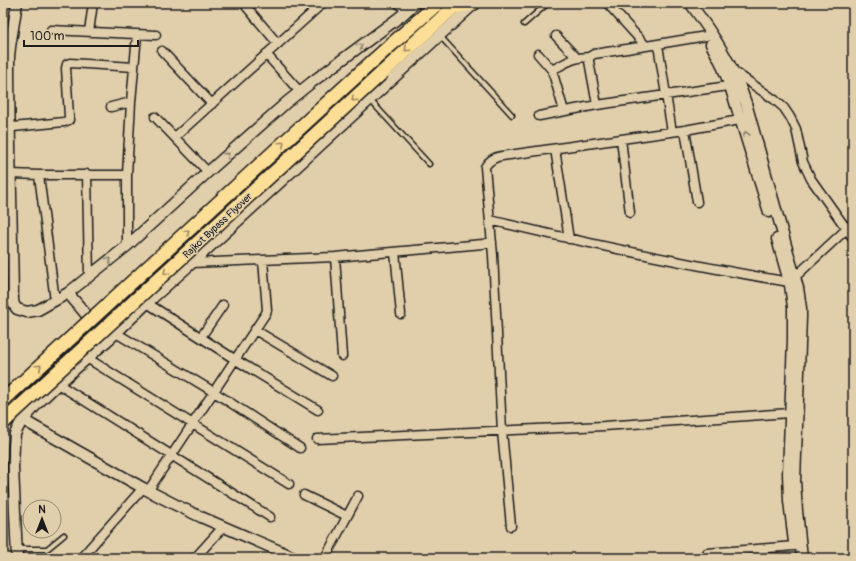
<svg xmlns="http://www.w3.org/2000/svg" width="856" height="561" viewBox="0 0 856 561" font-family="Pangolin,sans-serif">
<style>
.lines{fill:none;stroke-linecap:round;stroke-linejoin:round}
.service-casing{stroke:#1c1c1c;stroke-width:7}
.minor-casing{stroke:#1c1c1c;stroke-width:11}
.tertiary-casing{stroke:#1c1c1c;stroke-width:13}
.trunk-casing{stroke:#1c1c1c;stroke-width:16}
.service{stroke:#e1cfac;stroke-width:4}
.minor{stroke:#e1cfac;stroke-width:8}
.tertiary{stroke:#e1cfac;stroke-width:10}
.trunk{stroke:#fdde96;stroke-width:13}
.trunk-bridge-casing{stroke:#1c1c1c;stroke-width:16;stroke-linecap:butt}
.trunk-bridge{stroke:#fdde96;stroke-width:13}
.oneway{stroke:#887e6b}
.oneway2{stroke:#98875f}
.labels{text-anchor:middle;stroke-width:3;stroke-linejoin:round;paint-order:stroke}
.street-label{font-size:10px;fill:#1c1c1c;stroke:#e1cfac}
</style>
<rect width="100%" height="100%" fill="#e1cfac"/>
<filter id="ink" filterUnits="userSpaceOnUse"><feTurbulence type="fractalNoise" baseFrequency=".025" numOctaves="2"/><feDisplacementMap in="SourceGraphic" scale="8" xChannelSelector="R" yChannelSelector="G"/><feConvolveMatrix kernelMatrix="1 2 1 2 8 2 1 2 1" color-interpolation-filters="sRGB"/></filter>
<g filter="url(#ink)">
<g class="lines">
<defs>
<path id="service" d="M 524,24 L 548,3
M 440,36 L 512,115
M 370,100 L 429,164
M 17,549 L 47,549 L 64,535"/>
<path id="minor" d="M 307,3 L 314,11
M 398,3 L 406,11
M 607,3 L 646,46 L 706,36
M 245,5 L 278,44
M 51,30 L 156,35
M 89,32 L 93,3
M 556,36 L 577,58
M 658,45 L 672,132
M 162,51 L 212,104
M 266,54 L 300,92
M 538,54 L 552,70 L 564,111
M 552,70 C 566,63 573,57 589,57
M 732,70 L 775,100 L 784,108 L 790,117 L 796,129 L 803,162 L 811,179 L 853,238
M 597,105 L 589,61 L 589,57 L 594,54 L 646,46
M 111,107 L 131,102
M 539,116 L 597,105 L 735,85
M 155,117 L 208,172
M 3,128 L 64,122 L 69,120 L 69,117 L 66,68 L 67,64 L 70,63 L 134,67
M 685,130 L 697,202
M 175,137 L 323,3
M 621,139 L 630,213
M 555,149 L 569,239
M 11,174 L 39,175 L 127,175
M 87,174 L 89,277
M 39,175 L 55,301
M 490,220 C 589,244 689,265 789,282
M 127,246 L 127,175 L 131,102 L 137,35
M 395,252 L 401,314
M 335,257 L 342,356
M 192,263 L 335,257 L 483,244 L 492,242
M 795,277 L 853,223
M 147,303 L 236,360 L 318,410
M 255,330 L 332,376
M 116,333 L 214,392 L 300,448
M 201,337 L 223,305
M 87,358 L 289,484
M 58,384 L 270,517
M 317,439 L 604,426 L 790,413
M 148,491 L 266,313 L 267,310 L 263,260
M 304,495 L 347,516
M 511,526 L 502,431 L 493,255 L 485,167 C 489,160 495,157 502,156 L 685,130 L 745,119
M 81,558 L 143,488
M 195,558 L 223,527
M 325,558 L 358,496
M 705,558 L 707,553 L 794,546"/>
<path id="tertiary" d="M 17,3 L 10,47 L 9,57 C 9,138 12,219 13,300 L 14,305 L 17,309 L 27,312 L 38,310 L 68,293 L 127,246 L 208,172 L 287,102 L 312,82 L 401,16 L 415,3
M 690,3 C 713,34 734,66 746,103 L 798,288 L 801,308 L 801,317 L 795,481 L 797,511 L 802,558
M 711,44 L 721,63 L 730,86 L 769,212
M 777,239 L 790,285 L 793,307 L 793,339 L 788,473 L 789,501 L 794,542
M 68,293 L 95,325 L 107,336
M 23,420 L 143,488 L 178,506 L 201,517 L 296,558
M 17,558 L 13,467 L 14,445 L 15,434 L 20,424 L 37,404 L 58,384 L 116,333 L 147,303 L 192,263 L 475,3"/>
<path id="trunk" d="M 453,7 L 474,3
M 374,60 L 438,3
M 383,72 L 458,3
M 3,400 L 11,393
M 3,423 L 13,413"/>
</defs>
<use href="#service" class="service-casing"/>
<use href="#minor" class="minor-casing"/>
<use href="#tertiary" class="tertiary-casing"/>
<use href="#trunk" class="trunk-casing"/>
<use href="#service" class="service"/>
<use href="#minor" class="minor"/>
<use href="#tertiary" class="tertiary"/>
<use href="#trunk" class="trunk"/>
<defs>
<path id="trunk-bridge" d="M 11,393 L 374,60
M 13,413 L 383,72"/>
</defs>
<use href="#trunk-bridge" class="trunk-bridge-casing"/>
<use href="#trunk-bridge" class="trunk-bridge"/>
</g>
<defs><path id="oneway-chevron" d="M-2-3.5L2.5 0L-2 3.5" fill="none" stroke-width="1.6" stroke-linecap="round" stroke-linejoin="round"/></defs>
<g class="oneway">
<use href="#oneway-chevron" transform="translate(360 46) rotate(-37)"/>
<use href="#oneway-chevron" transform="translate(746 134) rotate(-107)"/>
<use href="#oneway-chevron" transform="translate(227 155) rotate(-41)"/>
<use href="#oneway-chevron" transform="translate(109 260) rotate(-39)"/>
</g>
<g class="oneway2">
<use href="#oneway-chevron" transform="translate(407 49) rotate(137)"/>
<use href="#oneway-chevron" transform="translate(354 99) rotate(137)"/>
<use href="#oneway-chevron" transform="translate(282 144) rotate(-43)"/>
<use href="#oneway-chevron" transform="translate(187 232) rotate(-43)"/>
<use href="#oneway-chevron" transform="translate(166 272) rotate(137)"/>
<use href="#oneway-chevron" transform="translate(39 367) rotate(-43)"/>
</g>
</g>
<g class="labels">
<g class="street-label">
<text transform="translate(217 225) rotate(-43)" y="4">Rajkot Bypass Flyover</text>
</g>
</g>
<rect width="856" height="561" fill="none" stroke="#e1cfac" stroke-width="16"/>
<rect x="8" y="8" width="840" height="545" fill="none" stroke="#1c1c1c" stroke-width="1.5" filter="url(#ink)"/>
<g transform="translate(42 519)"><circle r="19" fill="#e1cfac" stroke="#928772"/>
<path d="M0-3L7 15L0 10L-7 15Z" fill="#1c1c1c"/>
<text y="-6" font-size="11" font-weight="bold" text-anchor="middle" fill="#1c1c1c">N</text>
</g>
<path d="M24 40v6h114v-6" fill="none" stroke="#1c1c1c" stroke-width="2"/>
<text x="30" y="40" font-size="12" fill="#1c1c1c" stroke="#e1cfac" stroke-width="3" paint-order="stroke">100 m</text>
</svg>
